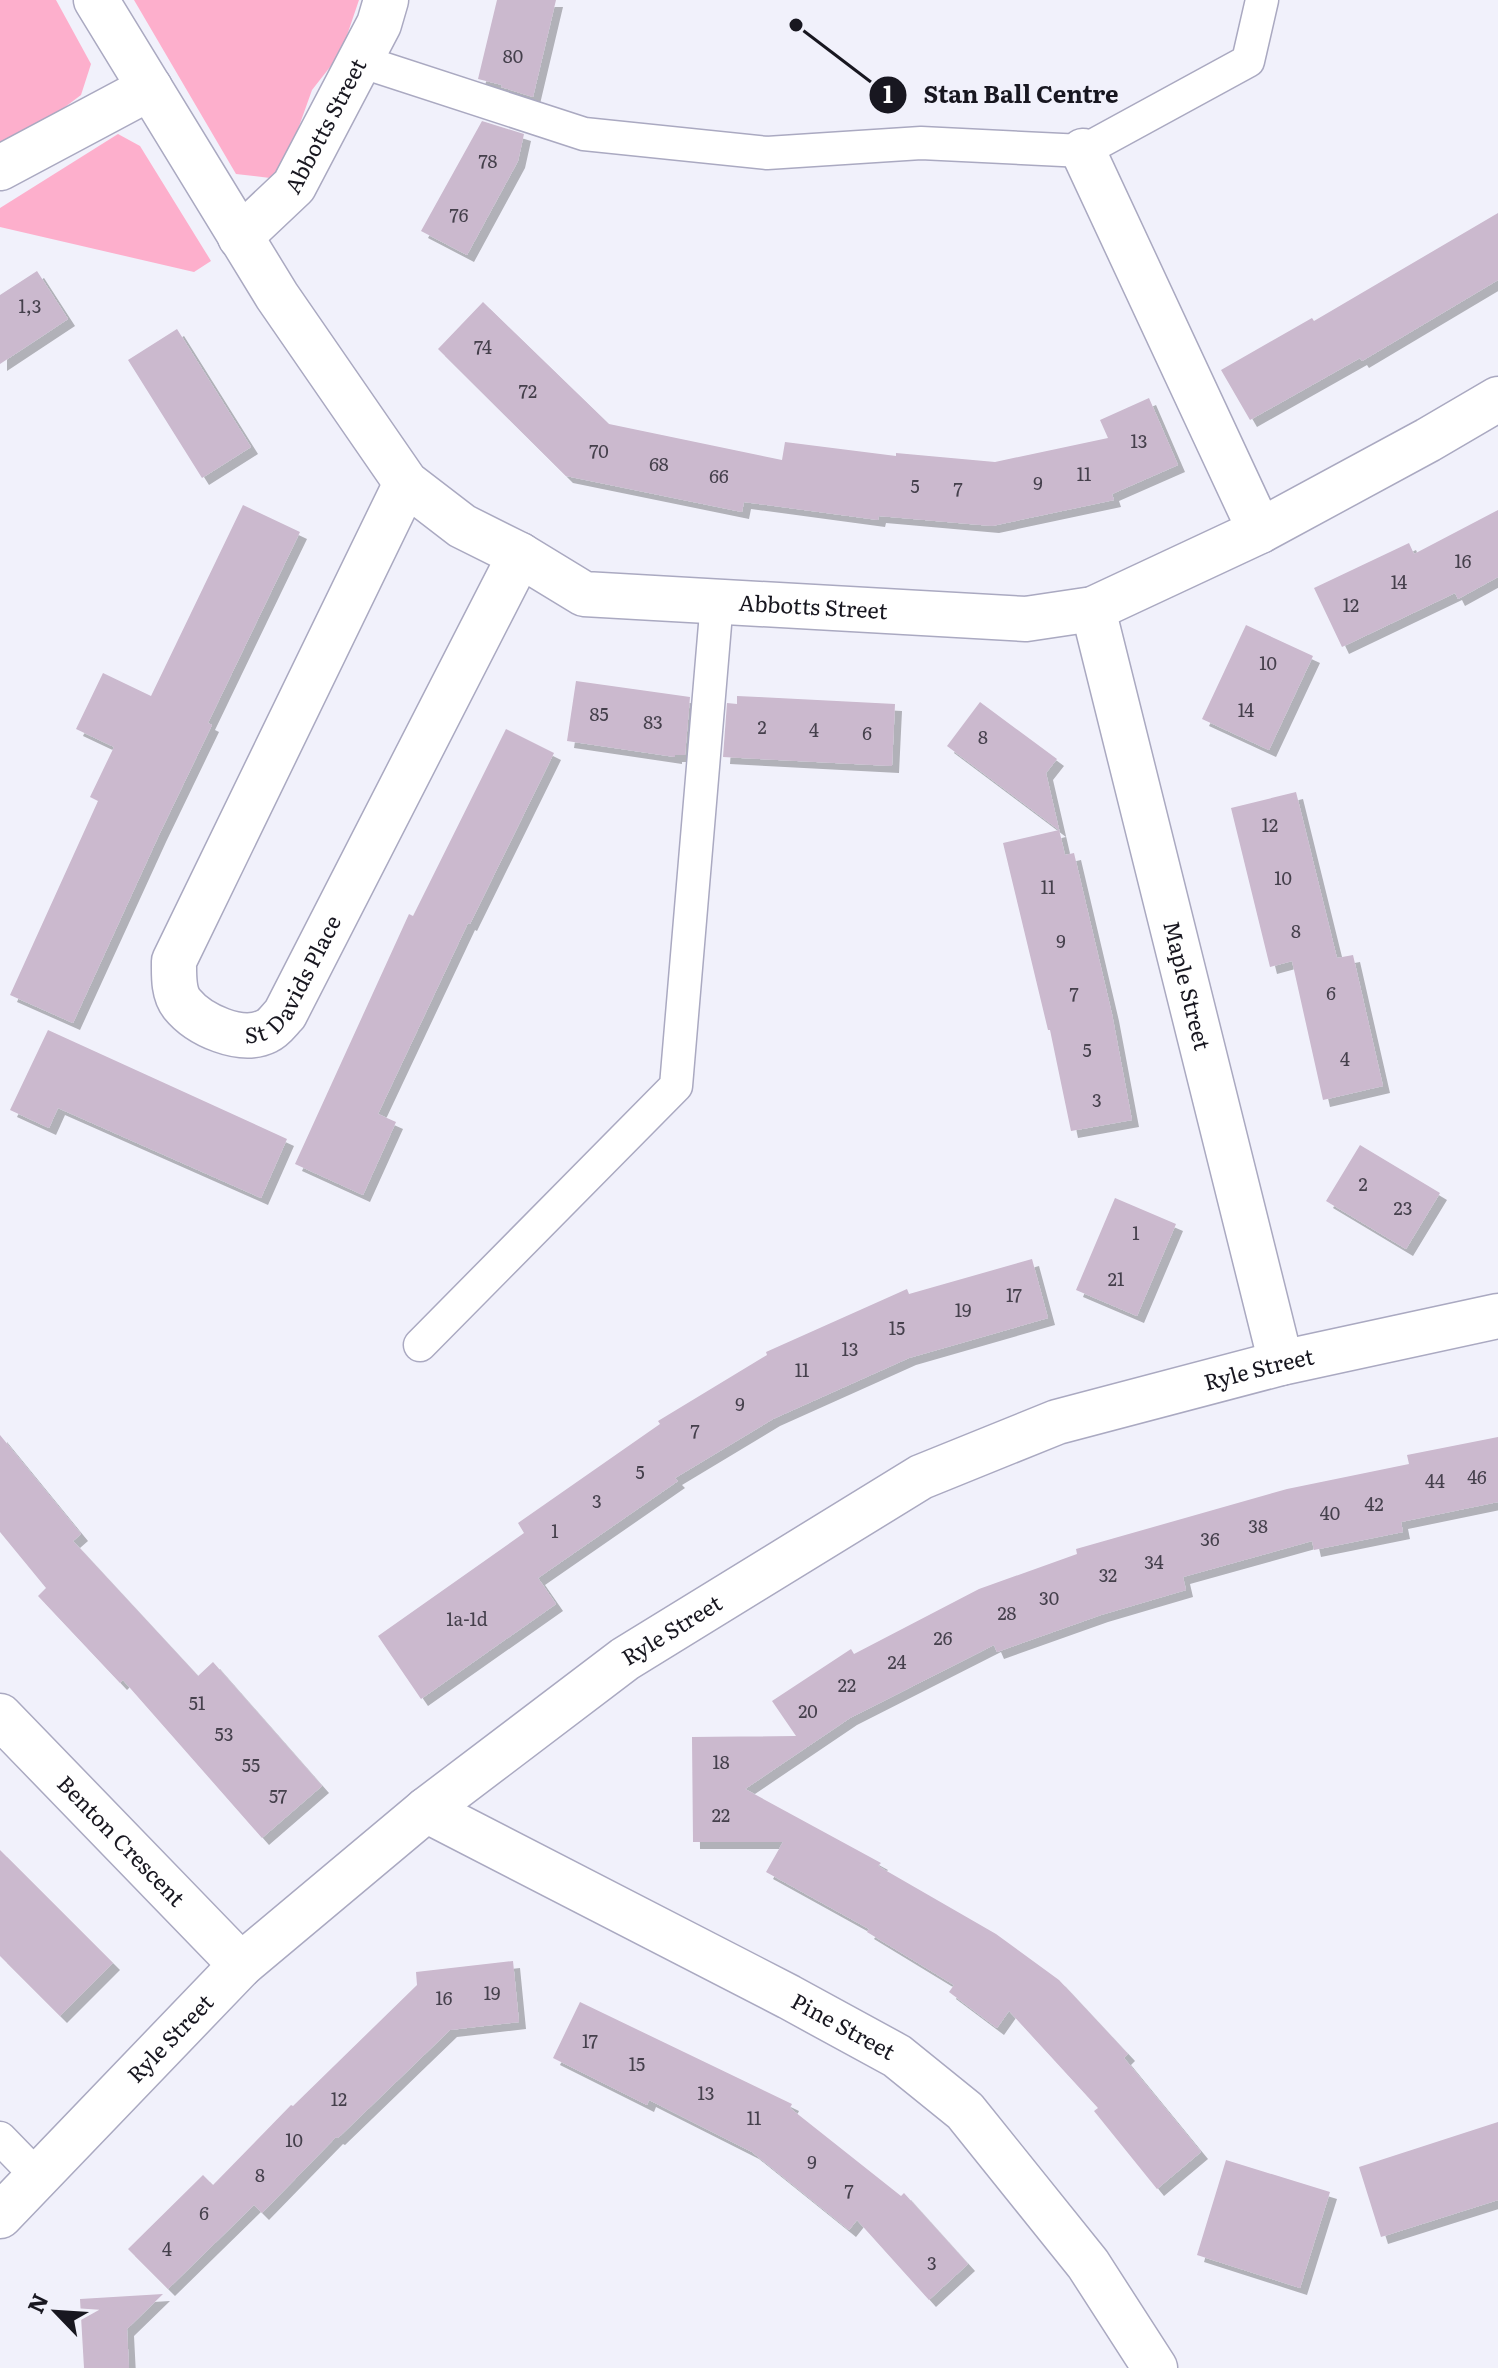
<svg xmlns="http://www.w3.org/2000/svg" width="1498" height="2368" viewBox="0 0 1498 2368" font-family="Literata,serif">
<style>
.green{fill:#fdafcc}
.building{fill:#cbb9ce;filter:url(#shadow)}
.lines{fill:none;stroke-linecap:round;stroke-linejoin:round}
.lane-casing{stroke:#aaa9c1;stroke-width:35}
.street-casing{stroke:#aaa9c1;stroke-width:47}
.lane{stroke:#fff;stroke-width:32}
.street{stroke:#fff;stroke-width:44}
.labels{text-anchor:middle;stroke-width:6;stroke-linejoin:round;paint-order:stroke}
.number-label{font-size:18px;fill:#45404c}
.street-label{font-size:22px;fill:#181720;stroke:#f1f1fb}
.leader{fill:none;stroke:#181720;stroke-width:3}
.callout-dot{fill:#181720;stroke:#f1f1fb;stroke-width:3}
.mark-label{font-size:24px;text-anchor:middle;font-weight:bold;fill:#fff}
.callout-label{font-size:24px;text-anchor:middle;font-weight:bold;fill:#181720;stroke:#f1f1fb;stroke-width:6;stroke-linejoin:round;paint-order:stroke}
</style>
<defs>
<filter id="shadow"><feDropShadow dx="7" dy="7" stdDeviation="0" flood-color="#0004"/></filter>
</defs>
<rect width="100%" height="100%" fill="#f1f1fb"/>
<path class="green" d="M 0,0 L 56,0 L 91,64 L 81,95 L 41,125 L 0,145 Z
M 134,0 L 359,0 L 341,53 L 312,90 L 287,160 L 270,178 L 236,174 Z
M 118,134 L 140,146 L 211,261 L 194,272 L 0,227 L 0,208 Z"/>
<path class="building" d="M 497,0 L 556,0 L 533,97 L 501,87 L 502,85 L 478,79 Z
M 482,121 L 524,134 L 518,161 L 467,255 L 421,231 Z
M 1498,213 L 1498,280 L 1362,361 L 1360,358 L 1250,420 L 1221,370 L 1312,318 L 1314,321 Z
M 37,271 L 68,319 L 0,364 L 0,295 Z
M 483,302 L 609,424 L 782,460 L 785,442 L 896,456 L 896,453 L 995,462 L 1108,438 L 1100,420 L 1149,398 L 1178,465 L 1112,494 L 1114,500 L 992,526 L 879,516 L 878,520 L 744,502 L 742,512 L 566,476 L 438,349 Z
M 177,329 L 251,447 L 202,478 L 128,360 Z
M 243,505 L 300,532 L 208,723 L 212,725 L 159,835 L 73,1023 L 10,995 L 98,801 L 90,797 L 114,747 L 76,729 L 103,673 L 151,696 Z
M 1498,510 L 1498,577 L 1458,599 L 1455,593 L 1342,647 L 1314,588 L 1409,543 L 1414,554 Z
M 1246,625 L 1313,656 L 1269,750 L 1202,719 Z
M 576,681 L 690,697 L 685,755 L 675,755 L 675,757 L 567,741 Z
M 737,696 L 895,704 L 892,766 L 723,757 L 727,703 L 737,704 Z
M 980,702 L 1057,759 L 1046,773 L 1065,855 L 1074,853 L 1112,1014 L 1132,1120 L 1071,1131 L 1050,1030 L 1048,1030 L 1003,843 L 1059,830 L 947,746 Z
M 506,729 L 554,753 L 470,924 L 468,923 L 378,1114 L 396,1122 L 363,1195 L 295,1164 L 409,914 L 413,916 Z
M 1296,792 L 1337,958 L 1353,955 L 1383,1086 L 1323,1100 L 1292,961 L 1270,967 L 1231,808 Z
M 48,1030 L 287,1139 L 261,1198 L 58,1108 L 49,1128 L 10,1110 Z
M 1360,1145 L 1440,1193 L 1406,1249 L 1326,1201 Z
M 1115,1198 L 1176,1224 L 1137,1316 L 1076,1290 Z
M 1032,1259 L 1048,1318 L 909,1358 L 773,1419 L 675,1478 L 678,1481 L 538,1578 L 556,1604 L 421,1699 L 378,1636 L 524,1533 L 518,1523 L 660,1424 L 658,1421 L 767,1355 L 766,1352 L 907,1289 L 909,1294 Z
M 0,1435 L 81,1534 L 73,1541 L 198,1676 L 213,1662 L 322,1786 L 262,1838 L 123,1680 L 120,1683 L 38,1596 L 46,1588 L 0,1532 Z
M 1498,1437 L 1498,1502 L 1401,1522 L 1403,1532 L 1314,1550 L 1312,1541 L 1183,1577 L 1186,1590 L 1101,1615 L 997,1652 L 994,1645 L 850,1718 L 745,1789 L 881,1863 L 878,1866 L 996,1934 L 1059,1980 L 1128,2054 L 1124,2058 L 1201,2152 L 1157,2189 L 1094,2111 L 1098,2108 L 1009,2011 L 997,2028 L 949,1992 L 954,1985 L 867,1932 L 869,1929 L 766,1872 L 783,1842 L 693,1842 L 692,1737 L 796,1736 L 772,1701 L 851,1649 L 854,1654 L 979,1589 L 1077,1554 L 1076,1549 L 1287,1489 L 1409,1464 L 1407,1455 Z
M 0,1850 L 113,1963 L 60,2016 L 0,1956 Z
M 513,1961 L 519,2022 L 450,2030 L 338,2138 L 336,2137 L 262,2213 L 254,2205 L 168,2289 L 128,2249 L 203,2175 L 213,2185 L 291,2105 L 293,2106 L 417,1985 L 416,1972 Z
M 580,2002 L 792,2104 L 790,2108 L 901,2196 L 904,2193 L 968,2264 L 929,2300 L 857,2220 L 849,2230 L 752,2152 L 649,2100 L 647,2105 L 553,2058 Z
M 1498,2122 L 1498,2200 L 1381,2237 L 1359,2167 Z
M 1226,2160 L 1330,2192 L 1300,2288 L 1197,2255 Z
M 163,2294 L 127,2329 L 129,2368 L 84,2368 L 80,2299 Z"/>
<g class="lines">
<defs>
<path id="lane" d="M 360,61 L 584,134 L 767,153 L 921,143 L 1083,151 L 1248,61 L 1262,0
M 420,1345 L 676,1086 L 717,601
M 0,2138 L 37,2176"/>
<g id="street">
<path id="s1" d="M 96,0 L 277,296 L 406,483 L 462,526 L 520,555 L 584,594 L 1026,619 L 1093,609 L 1260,531 L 1428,440 L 1498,399"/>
<path d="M 1083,151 L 1260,531"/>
<path d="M 0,168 L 150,88"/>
<path id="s2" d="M 240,237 L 294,186 L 379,24 L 386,0"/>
<path id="s3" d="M 406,483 L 174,961 C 174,975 173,993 182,1004 C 199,1025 241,1044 267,1031 C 274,1028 280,1019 285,1014 L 520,555"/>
<path id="s4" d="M 1093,609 L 1281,1363"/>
<path id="s5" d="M 0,1716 L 241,1965"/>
<path id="s6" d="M 426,1810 L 789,1997 L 897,2056 L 965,2111 L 1088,2264 L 1155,2368"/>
<path id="s7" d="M 0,2216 L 241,1965 L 426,1810 L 625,1659 L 921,1477 L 1057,1422 L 1281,1363 L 1498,1316"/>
</g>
</defs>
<use href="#lane" class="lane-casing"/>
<use href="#street" class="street-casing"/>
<use href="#lane" class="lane"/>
<use href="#street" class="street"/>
</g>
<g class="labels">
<g class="number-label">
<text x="513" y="63">80</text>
<text x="488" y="168">78</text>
<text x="459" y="222">76</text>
<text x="30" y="313">1,3</text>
<text x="483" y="354">74</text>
<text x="528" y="398">72</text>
<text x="1139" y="448">13</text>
<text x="599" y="458">70</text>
<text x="659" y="471">68</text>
<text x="1084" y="481">11</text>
<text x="719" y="483">66</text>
<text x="1038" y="490">9</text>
<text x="915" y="493">5</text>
<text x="958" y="496">7</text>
<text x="1463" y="568">16</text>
<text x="1399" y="589">14</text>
<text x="1351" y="612">12</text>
<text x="1268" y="670">10</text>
<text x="1246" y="717">14</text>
<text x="599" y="721">85</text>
<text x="653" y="729">83</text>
<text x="762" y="734">2</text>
<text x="814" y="737">4</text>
<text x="867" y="740">6</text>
<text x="983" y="744">8</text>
<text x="1270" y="832">12</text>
<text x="1283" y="885">10</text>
<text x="1048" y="894">11</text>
<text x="1296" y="938">8</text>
<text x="1061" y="948">9</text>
<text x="1331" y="1000">6</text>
<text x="1074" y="1001">7</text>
<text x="1087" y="1057">5</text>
<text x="1345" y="1066">4</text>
<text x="1097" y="1107">3</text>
<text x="1363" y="1191">2</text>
<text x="1403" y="1215">23</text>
<text x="1136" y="1240">1</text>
<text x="1116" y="1286">21</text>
<text x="1014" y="1302">17</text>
<text x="963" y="1317">19</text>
<text x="897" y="1335">15</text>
<text x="850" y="1356">13</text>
<text x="802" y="1377">11</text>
<text x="740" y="1411">9</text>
<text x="695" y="1438">7</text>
<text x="640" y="1479">5</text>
<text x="1477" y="1484">46</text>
<text x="1435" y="1488">44</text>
<text x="597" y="1508">3</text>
<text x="1374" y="1511">42</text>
<text x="1330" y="1520">40</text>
<text x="1258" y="1533">38</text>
<text x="555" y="1538">1</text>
<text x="1210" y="1546">36</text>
<text x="1154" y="1569">34</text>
<text x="1108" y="1582">32</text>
<text x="1049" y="1605">30</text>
<text x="1007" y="1620">28</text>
<text x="467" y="1626">1a-1d</text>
<text x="943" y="1645">26</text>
<text x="897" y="1669">24</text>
<text x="847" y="1692">22</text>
<text x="197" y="1710">51</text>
<text x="808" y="1718">20</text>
<text x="224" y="1741">53</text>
<text x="721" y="1769">18</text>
<text x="251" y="1772">55</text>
<text x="278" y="1803">57</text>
<text x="721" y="1822">22</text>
<text x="492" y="2000">19</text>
<text x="444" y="2005">16</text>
<text x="590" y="2048">17</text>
<text x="637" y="2071">15</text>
<text x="706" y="2100">13</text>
<text x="339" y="2106">12</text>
<text x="754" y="2125">11</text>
<text x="294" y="2147">10</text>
<text x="812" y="2169">9</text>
<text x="260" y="2182">8</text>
<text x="849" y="2198">7</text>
<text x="204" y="2220">6</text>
<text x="167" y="2256">4</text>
<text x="932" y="2270">3</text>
</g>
<g class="street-label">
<text dy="8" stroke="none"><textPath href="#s2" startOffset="142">Abbotts Street</textPath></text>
<text dy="8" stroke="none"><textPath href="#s1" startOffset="1014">Abbotts Street</textPath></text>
<text dy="8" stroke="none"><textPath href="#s3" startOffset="726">St Davids Place</textPath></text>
<text dy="8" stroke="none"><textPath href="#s4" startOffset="388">Maple Street</textPath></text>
<text dy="8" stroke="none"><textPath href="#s7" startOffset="1542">Ryle Street</textPath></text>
<text dy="8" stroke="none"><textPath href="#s7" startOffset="894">Ryle Street</textPath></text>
<text dy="8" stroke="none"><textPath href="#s5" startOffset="174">Benton Crescent</textPath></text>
<text dy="8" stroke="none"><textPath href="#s6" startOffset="470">Pine Street</textPath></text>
<text dy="8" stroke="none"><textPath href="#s7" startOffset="246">Ryle Street</textPath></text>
</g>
</g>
<path class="leader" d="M796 25L888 95"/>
<g class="callout-dot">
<circle cx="796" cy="25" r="8"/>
<circle cx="888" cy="95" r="20"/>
</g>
<g class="mark-label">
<text x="888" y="103">1</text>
</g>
<g class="callout-label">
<text x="1021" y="103">Stan Ball Centre</text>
</g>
<g transform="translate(56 2312) rotate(295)" stroke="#f1f1fb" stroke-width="6" paint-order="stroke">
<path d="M0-6L14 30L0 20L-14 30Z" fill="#181720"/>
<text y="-12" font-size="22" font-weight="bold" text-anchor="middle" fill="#181720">N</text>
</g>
</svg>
